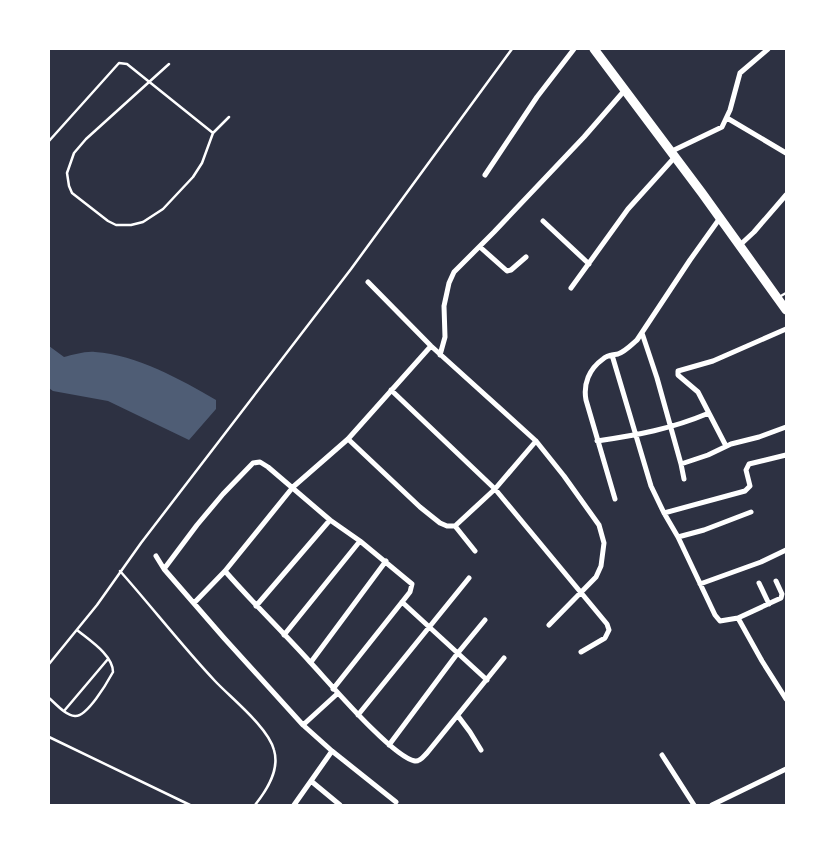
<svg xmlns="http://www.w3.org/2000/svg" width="835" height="854" viewBox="0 0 835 854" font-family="'Nunito Sans',sans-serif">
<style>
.water{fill:#4f5d75}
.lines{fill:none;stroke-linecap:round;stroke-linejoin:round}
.service{stroke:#fff;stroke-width:2.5}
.minor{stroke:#fff;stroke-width:5}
.trunk{stroke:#fff;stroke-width:9}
</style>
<rect width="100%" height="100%" fill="#2d3142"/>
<path class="water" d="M 49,346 L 64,357 C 73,355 85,351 95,352 C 137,355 180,379 216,400 L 216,409 L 189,440 L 108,401 L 53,391 L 49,388 Z"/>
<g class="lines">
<path class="service" d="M 169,64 L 86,139 L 74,153 L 67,173 L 69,186 L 72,193 L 108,221 L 116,225 L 131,225 L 143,222 L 163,209 L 193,177 L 202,163 L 213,133 L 229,117
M 49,141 L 119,63 L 127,64 L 213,133
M 779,297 L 786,293
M 120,571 C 152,607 182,646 215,681 C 231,698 268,727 274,750 C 280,770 267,790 255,805
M 49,664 L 97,605 L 141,543 L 351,269 L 512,49
M 49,698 C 56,704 65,715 75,716 C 87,717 107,683 113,672 C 113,655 89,640 77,630
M 64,711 L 108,659
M 49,737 L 190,805"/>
<path class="minor" d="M 727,118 L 786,153
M 670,152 L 722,127 L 730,110 L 740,73 L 768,49
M 485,175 L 537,97 L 574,49
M 543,221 L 589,264
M 740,245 L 754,232 L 786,195
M 480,247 L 507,271 L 511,270 L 526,257
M 368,282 L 431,346 L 536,441 L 564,476 L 599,525 L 604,543 L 601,566 L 596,577 L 549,625
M 571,288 L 628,209 L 674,158
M 642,333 L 657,378 L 681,464 L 684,479
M 440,355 L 445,337 L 444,306 L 449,283 L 454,272 L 494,232 L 584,137 L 624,91
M 612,355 L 651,486 L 664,513 L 678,537 L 715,615 L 720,621 L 738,618 L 762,661 L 786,699
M 391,390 L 495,489 L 536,441
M 348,439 L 420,507 L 440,523 L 447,526 L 455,526 L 495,489 L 607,624 L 609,630 L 605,638 L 581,652
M 597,441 C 638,435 671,429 709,413
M 726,446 L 698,392 L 678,375 L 678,371 L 713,361 L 786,329
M 681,464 L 708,455 L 731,444 L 759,437 L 786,427
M 615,499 L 586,400 C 583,384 589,369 603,359 C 607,355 613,355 618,354 C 626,351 631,345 637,340 L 690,260 L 720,218
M 664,513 L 745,491 L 750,486 L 746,470 L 749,464 L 786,455
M 455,526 L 475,551
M 678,537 L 704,530 L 751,512
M 156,556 L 164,569 L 224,638 L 303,725 L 332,751 L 396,802
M 164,569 L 197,525 L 223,494 L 253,463 L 260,462 L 268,467 L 330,520 L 360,541 L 412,584 L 410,592 L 333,689
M 225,571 C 252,602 282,631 310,662 C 328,681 393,758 415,761 C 420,762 424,756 427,753 L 504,658
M 759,583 L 769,604
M 700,584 L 761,562 L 786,550
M 402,602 L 487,680
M 194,603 L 225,571 L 293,487 L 348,439 L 431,346
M 256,606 L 330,520
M 738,618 L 781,598 L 782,594 L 776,581
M 284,635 L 360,541
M 311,662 L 386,561
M 358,715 L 469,578
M 458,716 L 470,732 L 481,750
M 303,725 L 337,694
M 389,745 L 457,654 L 485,620
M 662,755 L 694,805
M 311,781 L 340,805
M 294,805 L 332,751
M 712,805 L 786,769"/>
<path class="trunk" d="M 594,49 L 702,193 L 786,310"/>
</g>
<rect width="835" height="854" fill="none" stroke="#ffffff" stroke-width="100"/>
</svg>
